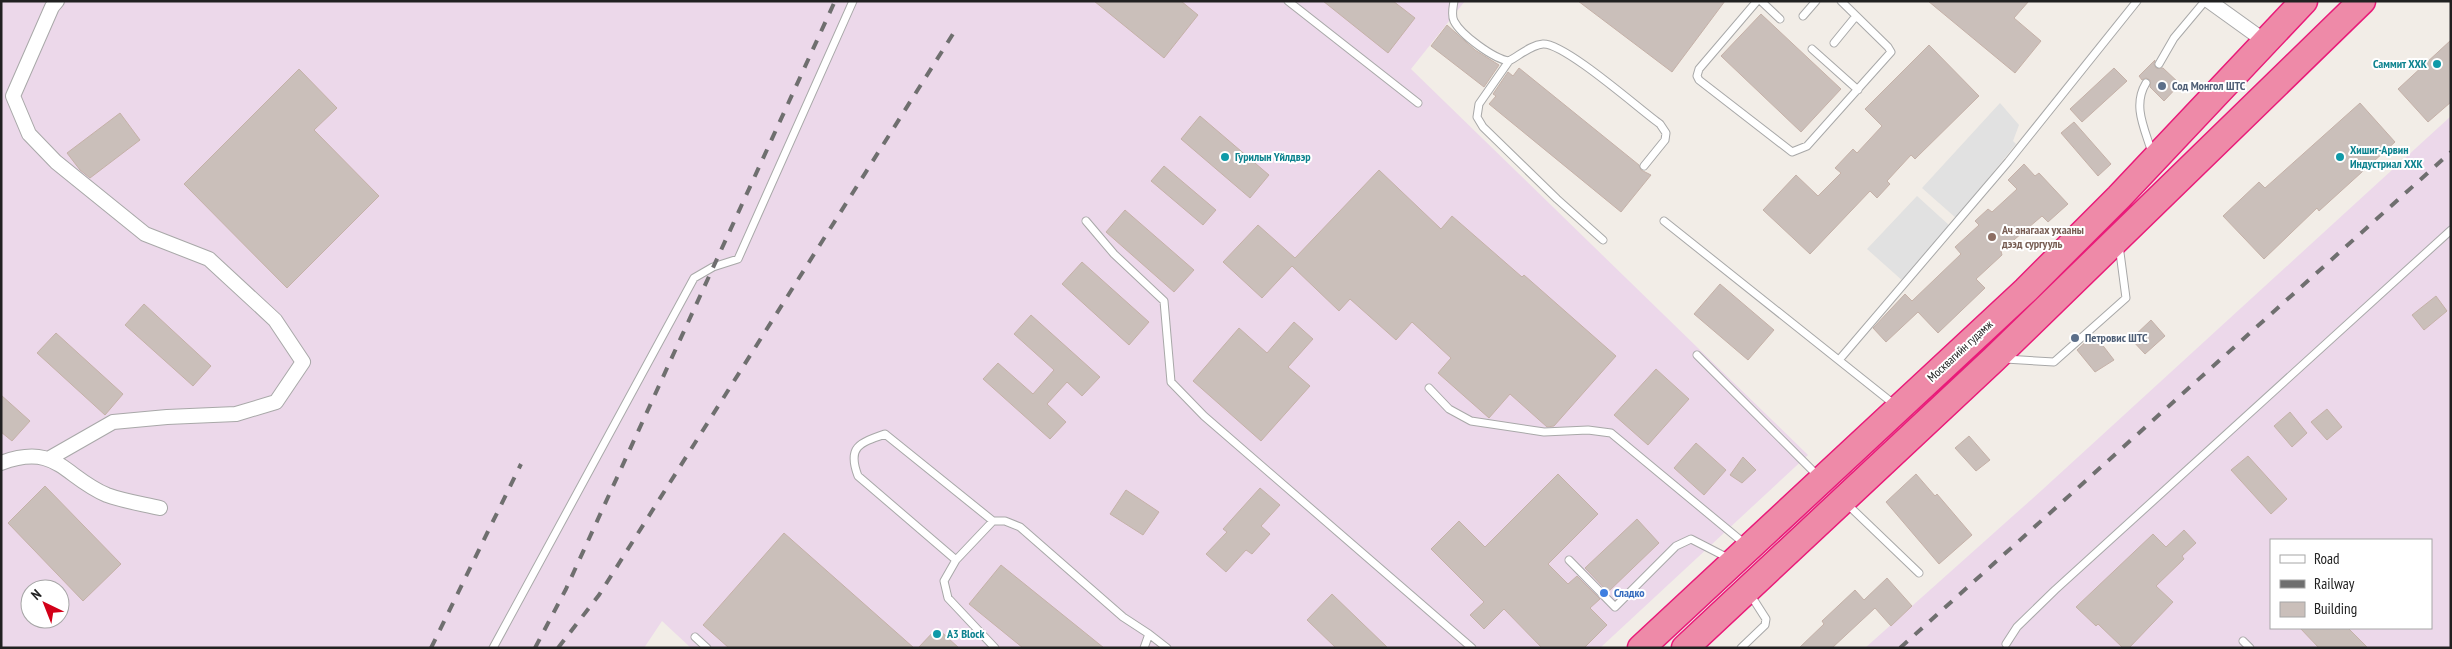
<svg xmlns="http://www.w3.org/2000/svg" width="2452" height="649" viewBox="0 0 2452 649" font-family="'PT Sans Narrow',sans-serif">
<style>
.industrial{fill:#ecd8ea;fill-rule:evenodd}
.parking{fill:#e1e1e1}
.building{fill:#cabfba;stroke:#c5b1a8}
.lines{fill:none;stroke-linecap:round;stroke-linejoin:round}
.lane-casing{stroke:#a8a8a8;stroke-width:9}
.street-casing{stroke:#a8a8a8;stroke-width:16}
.highway-casing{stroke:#e91b79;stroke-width:29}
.lane{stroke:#fff;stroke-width:7}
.street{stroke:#fff;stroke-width:14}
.highway{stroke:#ee8aa8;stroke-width:26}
.rail{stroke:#6f6f6f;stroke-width:4;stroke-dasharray:10 10;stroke-linecap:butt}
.culture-dot{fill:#0f9aa8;stroke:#fff;stroke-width:2}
.service-dot{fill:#5c6f8a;stroke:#fff;stroke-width:2}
.education-dot{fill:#8d6e63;stroke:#fff;stroke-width:2}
.shop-dot{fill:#3f7fe0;stroke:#fff;stroke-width:2}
.labels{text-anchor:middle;stroke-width:4;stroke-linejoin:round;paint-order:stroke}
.culture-label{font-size:12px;font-weight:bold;fill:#0d838f;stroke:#fff;text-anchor:start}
.service-label{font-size:12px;font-weight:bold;fill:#4e5e75;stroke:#fff;text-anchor:start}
.education-label{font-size:12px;font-weight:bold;fill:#785e54;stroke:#fff;text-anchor:start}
.street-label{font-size:12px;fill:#212121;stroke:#fff}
.shop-label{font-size:12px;font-weight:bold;fill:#366cbe;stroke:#fff;text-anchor:start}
</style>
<rect width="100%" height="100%" fill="#f2ede7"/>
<path class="industrial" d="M 1,1 L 1465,1 L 1411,69 L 1808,455 L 1600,648 L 691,648 L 662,621 L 644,648 L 1,648 ZM 30,589 L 60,589 L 60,619 L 30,619 Z
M 2451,116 L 2451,648 L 1865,648 L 2042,490 ZM 2271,540 L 2431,540 L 2431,628 L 2271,628 Z"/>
<path class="parking" d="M 2000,103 L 2019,125 L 2013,141 L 2016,144 L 1956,218 L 1922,188 Z
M 1917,196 L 1950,226 L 1904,282 L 1867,249 Z"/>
<path class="building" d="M 1094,1 L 1181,1 L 1198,15 L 1164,58 Z
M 1323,1 L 1393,1 L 1415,18 L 1388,53 Z
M 1578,1 L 1725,1 L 1672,72 Z
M 1928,1 L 2029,1 L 2014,18 L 2041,41 L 2015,73 Z
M 1761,14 L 1841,89 L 1801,132 L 1721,56 Z
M 1447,25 L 1475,50 L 1499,65 L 1484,87 L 1431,46 Z
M 2451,40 L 2451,102 L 2428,122 L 2398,89 Z
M 1929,45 L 1979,96 L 1915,159 L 1911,155 L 1887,181 L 1890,184 L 1877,198 L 1870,191 L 1810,254 L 1763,210 L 1796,175 L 1818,196 L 1841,173 L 1835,168 L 1853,149 L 1857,153 L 1882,126 L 1865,109 Z
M 2155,60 L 2154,64 L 2156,68 L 2163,68 L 2180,84 L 2164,101 L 2150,87 L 2150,80 L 2146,78 L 2142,80 L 2139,76 Z
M 1519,68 L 1639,165 L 1641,170 L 1651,175 L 1621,212 L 1489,104 L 1496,96 L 1493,94 L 1508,72 L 1513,76 Z
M 2114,68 L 2127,81 L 2082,122 L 2070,109 Z
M 299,69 L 337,108 L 314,130 L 379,196 L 287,288 L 184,184 Z
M 2360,103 L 2395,142 L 2319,211 L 2317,208 L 2264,259 L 2223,216 L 2259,182 L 2265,188 Z
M 120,113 L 140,140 L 90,178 L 80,170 L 67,153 Z
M 1200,116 L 1269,175 L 1250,198 L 1181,139 Z
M 2074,122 L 2111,164 L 2098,176 L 2061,133 Z
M 2024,164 L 2035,176 L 2039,173 L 2068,204 L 2048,222 L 2042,216 L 2001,251 L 2002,255 L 1976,279 L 1985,288 L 1938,333 L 1918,312 L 1886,342 L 1873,328 L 1905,294 L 1912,301 L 1961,254 L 1955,247 L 1979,225 L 1975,221 L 1988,209 L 1992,212 L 2017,189 L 2008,180 Z
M 1164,166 L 1216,210 L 1203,225 L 1151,181 Z
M 1379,170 L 1441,229 L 1452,216 L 1522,277 L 1524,275 L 1616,356 L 1554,426 L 1547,427 L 1510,394 L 1489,418 L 1438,373 L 1451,358 L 1412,322 L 1396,340 L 1350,299 L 1339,311 L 1292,266 L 1262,298 L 1223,262 L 1258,225 L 1295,258 Z
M 1125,210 L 1194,270 L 1174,292 L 1106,232 Z
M 1082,262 L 1149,322 L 1129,345 L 1062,284 Z
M 1720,284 L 1774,330 L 1748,360 L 1694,314 Z
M 2436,296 L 2447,311 L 2424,330 L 2412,315 Z
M 144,304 L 211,366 L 193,386 L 125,325 Z
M 1031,315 L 1100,377 L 1082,396 L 1067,382 L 1047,404 L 1066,422 L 1050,439 L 983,379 L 998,363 L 1033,394 L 1054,370 L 1014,334 Z
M 2151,320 L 2165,336 L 2145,354 L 2131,339 Z
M 1294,322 L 1313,339 L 1288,367 L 1310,386 L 1261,441 L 1193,381 L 1239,328 L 1267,353 Z
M 56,333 L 123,394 L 105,415 L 37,353 Z
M 2094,334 L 2114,360 L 2095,372 L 2077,350 Z
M 1656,369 L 1689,399 L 1648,445 L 1614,415 Z
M 1,395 L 30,421 L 12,441 L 1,432 Z
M 2327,409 L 2342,427 L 2327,440 L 2311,422 Z
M 2290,412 L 2307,433 L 2292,447 L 2274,426 Z
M 1969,436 L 1990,460 L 1976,471 L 1955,448 Z
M 1696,443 L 1726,470 L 1704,495 L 1674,468 Z
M 2248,456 L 2287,499 L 2271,514 L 2231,470 Z
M 1743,457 L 1756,470 L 1742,483 L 1730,475 Z
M 1558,474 L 1598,514 L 1548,564 L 1568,584 L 1577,576 L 1600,599 L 1590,608 L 1607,625 L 1584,648 L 1542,648 L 1504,609 L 1484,629 L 1470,615 L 1484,602 L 1431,549 L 1459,521 L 1485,547 Z
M 1916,474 L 1935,496 L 1937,494 L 1972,535 L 1939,564 L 1886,502 Z
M 45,486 L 121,564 L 83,601 L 8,523 Z
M 1260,488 L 1280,505 L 1261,526 L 1270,534 L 1252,554 L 1246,550 L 1226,572 L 1206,554 L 1227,532 L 1223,529 Z
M 1126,490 L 1159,512 L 1143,535 L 1110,514 Z
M 1637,519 L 1659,543 L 1608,592 L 1585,568 Z
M 2184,530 L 2196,543 L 2182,556 L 2184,559 L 2156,586 L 2173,602 L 2129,648 L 2123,648 L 2098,624 L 2096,626 L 2076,607 L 2153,534 L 2166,547 Z
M 784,533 L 914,648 L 729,648 L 703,625 Z
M 1001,565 L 1104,648 L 1023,648 L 969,604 Z
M 1887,578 L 1912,606 L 1891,626 L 1875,608 L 1832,648 L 1799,648 L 1824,624 L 1822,621 L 1855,590 L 1864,600 Z
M 1332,594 L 1388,648 L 1336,648 L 1307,620 Z
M 937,628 L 959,648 L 918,648 Z
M 2300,628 L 2348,628 L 2368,648 L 2319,648 Z"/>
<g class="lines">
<defs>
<path id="lane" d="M 1288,1 L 1418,103
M 1454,1 C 1453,8 1451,15 1454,21 C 1461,35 1494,59 1509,61 C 1520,55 1531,45 1543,44 C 1565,43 1639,109 1660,124 L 1666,133 L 1665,140 L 1644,166
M 1757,1 L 1699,69 L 1697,76 L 1699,80 L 1792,152 L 1807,146 L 1891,52 L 1888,47 L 1841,1
M 1761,1 L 1780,19
M 1803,16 L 1816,1
M 1834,43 L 1856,16
M 1812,49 L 1858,90
M 1509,61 L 1479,104 L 1477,117 L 1483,127 L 1557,199 L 1603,240
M 2159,64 L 2174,38 L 2205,1
M 2146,83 C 2132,106 2145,129 2152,153
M 1086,221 L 1114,254 L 1164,301 L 1171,382 L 1204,416 L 1472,648
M 1664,221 L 1895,405
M 1697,355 L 1818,476
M 2005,359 L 2054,362 L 2126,298 L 2119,245
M 1839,360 L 2008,162 L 2137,1
M 1429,388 L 1449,409 L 1471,421 L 1544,432 L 1588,430 L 1611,433 L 1745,544
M 1847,504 L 1919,573
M 993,521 L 956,560 L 944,581 L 948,598 L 995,648
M 956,560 L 858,476 C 847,447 859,443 885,434 L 993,521 L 1005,521 L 1020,527 L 1123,617 L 1149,634 L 1144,648
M 1569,560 L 1615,607 L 1676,546 L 1691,539 L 1730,559
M 1149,634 L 1167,648
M 695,637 L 707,648
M 2243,641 L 2250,648
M 2006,644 L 2017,627 L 2055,590 L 2451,230
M 493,648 L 694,278 L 713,267 L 738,259 L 853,1
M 1741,648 L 1765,625 L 1766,619 L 1750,594"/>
<path id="street" d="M 2209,1 L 2266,42
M 50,458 L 113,422 L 167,417 L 236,414 L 276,402 L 303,362 L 275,320 L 209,259 L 145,234 L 56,162 L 29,134 L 13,96 L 52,7 L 57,1
M 1,463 C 57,442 64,477 107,495 C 123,501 143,504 160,508"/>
<path id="highway" d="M 1641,648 L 2026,290 L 2119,197 L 2304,1
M 1685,648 L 1994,359 L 2362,1"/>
</defs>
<use href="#lane" class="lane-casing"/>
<use href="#street" class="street-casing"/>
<use href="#highway" class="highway-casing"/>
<use href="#lane" class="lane"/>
<use href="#street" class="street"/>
<use href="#highway" class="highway"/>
<path class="rail" d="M 431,648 L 521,464
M 535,648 L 566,589 L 835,1
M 558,648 L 599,595 L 958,26
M 1900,648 L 2451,152"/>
</g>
<g class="culture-dot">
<circle cx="2437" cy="64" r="5"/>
<circle cx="1225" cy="157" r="5"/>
<circle cx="2340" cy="157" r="5"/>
<circle cx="937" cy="634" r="5"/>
</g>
<g class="service-dot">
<circle cx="2162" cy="86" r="5"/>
<circle cx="2075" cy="338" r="5"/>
</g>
<circle class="education-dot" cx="1992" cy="237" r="5"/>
<circle class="shop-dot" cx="1604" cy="593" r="5"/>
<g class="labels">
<g class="culture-label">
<text x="2427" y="68" text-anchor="end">Саммит ХХК</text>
<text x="2350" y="154">Хишиг-Арвин<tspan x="2350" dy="14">Индустриал ХХК</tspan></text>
<text x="1235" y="161">Гурилын Үйлдвэр</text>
<text x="947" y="638">A3 Block</text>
</g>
<g class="service-label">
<text x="2172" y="90">Сод Монгол ШТС</text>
<text x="2085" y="342">Петровис ШТС</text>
</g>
<g class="education-label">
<text x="2002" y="234">Ач анагаах ухааны<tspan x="2002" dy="14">дээд сургууль</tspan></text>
</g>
<g class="street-label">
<text transform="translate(1960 351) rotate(-43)" y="4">Москвагийн гудамж</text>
</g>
<g class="shop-label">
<text x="1614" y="597">Сладко</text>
</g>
</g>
<rect width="2452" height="649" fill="none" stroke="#212121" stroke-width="5"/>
<rect x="2270" y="539" width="162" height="90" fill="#ffffff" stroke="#a6a6a6"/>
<rect x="2280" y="555" width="25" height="8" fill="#ffffff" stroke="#a6a6a6"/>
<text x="2314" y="564" font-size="15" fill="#212121">Road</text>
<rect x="2280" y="580" width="25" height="8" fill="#6f6f6f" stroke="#a6a6a6"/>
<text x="2314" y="589" font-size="15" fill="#212121">Railway</text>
<rect x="2280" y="602" width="25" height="15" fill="#cabfba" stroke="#a6a6a6"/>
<text x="2314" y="614" font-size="15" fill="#212121">Building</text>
<g transform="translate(45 604) rotate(317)"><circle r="24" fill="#ffffff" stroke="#a6a6a6"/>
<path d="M0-4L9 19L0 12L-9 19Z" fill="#d20018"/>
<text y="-8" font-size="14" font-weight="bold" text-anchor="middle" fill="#212121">N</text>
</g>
</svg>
